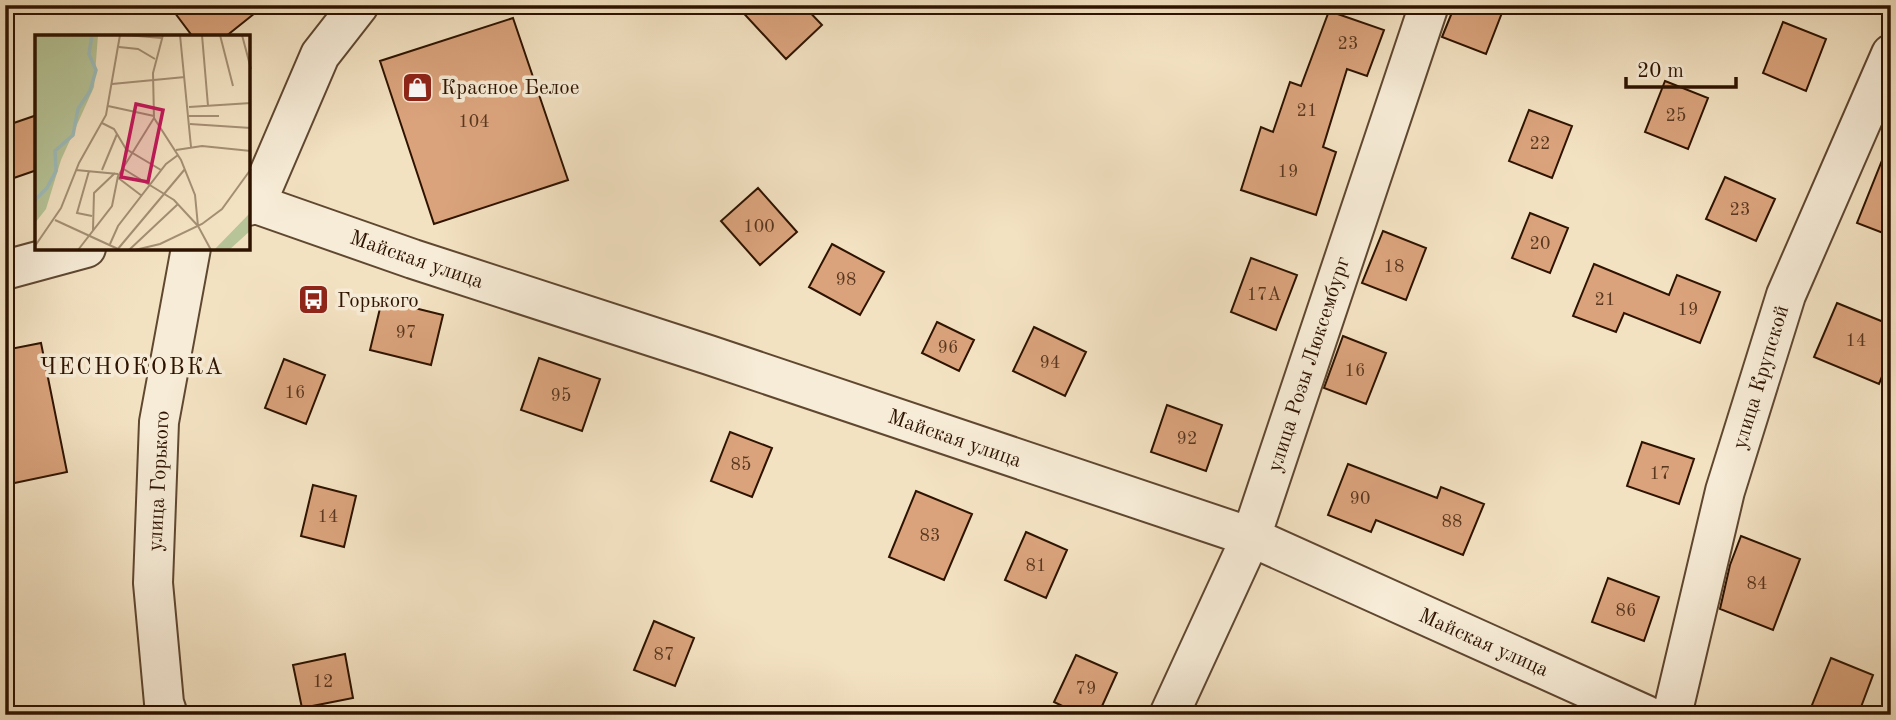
<svg xmlns="http://www.w3.org/2000/svg" width="1896" height="720" viewBox="0 0 1896 720" font-family="'Old Standard TT',serif">
<style>
.building{fill:#daa37c;stroke:#2e1300;stroke-width:2}
.lines{fill:none;stroke-linecap:round;stroke-linejoin:round}
.minor-casing{stroke:#5f4730;stroke-width:42}
.minor{stroke:#f7ecd7;stroke-width:38}
.labels{text-anchor:middle;stroke-width:7;stroke-linejoin:round;paint-order:stroke}
.number-label{font-size:18px;fill:#59371f}
.poi-label{font-size:21px;fill:#2e1300;stroke:#f7ecd7;text-anchor:start}
.street-label{font-size:21px;fill:#2e1300;stroke:#f7ecd7}
.neighbourhood-label{font-size:23px;letter-spacing:2px;fill:#2e1300;stroke:#f7ecd7}
.inset-river{fill:none;stroke:#9dbcba;stroke-width:3.5}
.inset-road{fill:none;stroke:#a48f74;stroke-width:2}
.view{fill:#c2185b;fill-opacity:0.15;stroke:#c2185b;stroke-width:3.5}
.inset-edge{fill:none;stroke:#2e1300;stroke-width:3.5}
</style>
<rect width="100%" height="100%" fill="#f3e2c2"/>
<filter id="stains"><feTurbulence type="fractalNoise" baseFrequency=".00286" numOctaves="4"/><feColorMatrix values="0 0 0 0 .2 0 0 0 0 .09 0 0 0 0 .02 0 0 0 .5 -.17"/></filter>
<radialGradient id="worn" r=".72"><stop offset=".6" stop-color="#630" stop-opacity="0"/><stop offset="1" stop-color="#630" stop-opacity=".3"/></radialGradient>
<path class="building" d="M 169,5 L 265,5 L 225,37 L 193,37 Z
M 736,5 L 803,5 L 822,25 L 786,59 Z
M 1455,5 L 1505,5 L 1486,54 L 1442,37 Z
M 1329,11 L 1384,30 L 1367,76 L 1347,69 L 1323,147 L 1336,152 L 1316,215 L 1241,190 L 1261,127 L 1273,132 L 1290,82 L 1301,86 Z
M 513,18 L 568,180 L 434,224 L 380,61 Z
M 1783,22 L 1826,39 L 1806,91 L 1763,73 Z
M 1665,81 L 1708,98 L 1688,149 L 1645,132 Z
M 1529,110 L 1572,126 L 1552,178 L 1509,161 Z
M 37,115 L 37,170 L 5,181 L 5,126 Z
M 1889,143 L 1891,143 L 1891,236 L 1857,223 Z
M 1725,177 L 1775,199 L 1756,241 L 1706,219 Z
M 758,188 L 797,232 L 760,265 L 721,221 Z
M 1530,213 L 1568,228 L 1550,273 L 1512,258 Z
M 1383,231 L 1426,248 L 1406,300 L 1362,283 Z
M 832,244 L 884,272 L 860,315 L 809,287 Z
M 1251,258 L 1297,275 L 1276,330 L 1231,312 Z
M 1594,264 L 1669,295 L 1677,275 L 1720,292 L 1700,343 L 1624,313 L 1616,332 L 1573,316 Z
M 382,300 L 443,315 L 431,365 L 370,350 Z
M 1837,303 L 1891,325 L 1891,355 L 1879,384 L 1814,357 Z
M 937,322 L 974,340 L 959,371 L 922,353 Z
M 1034,327 L 1086,352 L 1065,396 L 1013,371 Z
M 1343,336 L 1386,353 L 1366,404 L 1324,388 Z
M 41,343 L 67,472 L 5,485 L 5,350 Z
M 539,358 L 600,379 L 582,431 L 521,410 Z
M 284,359 L 325,375 L 306,424 L 265,408 Z
M 1167,405 L 1222,425 L 1206,471 L 1151,452 Z
M 730,432 L 772,448 L 752,497 L 711,481 Z
M 1642,442 L 1694,459 L 1679,504 L 1627,486 Z
M 1348,464 L 1437,498 L 1441,487 L 1484,504 L 1463,555 L 1376,520 L 1371,532 L 1328,515 Z
M 313,485 L 356,496 L 344,547 L 301,536 Z
M 916,491 L 972,514 L 944,580 L 889,557 Z
M 1026,532 L 1067,550 L 1046,598 L 1005,580 Z
M 1741,536 L 1800,559 L 1773,630 L 1720,609 L 1730,565 Z
M 1608,578 L 1659,597 L 1644,641 L 1592,622 Z
M 654,621 L 694,638 L 675,686 L 634,670 Z
M 345,654 L 353,698 L 302,708 L 293,665 Z
M 1076,655 L 1117,673 L 1098,715 L 1081,715 L 1054,702 Z
M 1831,658 L 1873,675 L 1858,715 L 1808,715 Z"/>
<g class="lines">
<defs>
<path id="minor" d="M 256,204 L 320,55 L 359,5
M 248,206 L 256,204 L 413,259 L 709,355 L 1251,537 L 1646,715
M 5,270 L 86,248
M 168,715 L 164,703 L 153,583 L 159,422 L 191,248
M 1169,715 L 1251,537 L 1429,5
M 1672,715 L 1725,491 L 1786,295 L 1891,54"/>
</defs>
<use href="#minor" class="minor-casing"/>
<use href="#minor" class="minor"/>
</g>
<defs>
<symbol id="shop-square" viewBox="-11 -11 22 22"><rect x="-9" y="-9" width="18" height="18" rx="4" fill="#8f2418" stroke="#f7ecd7"/><path d="M-5-2.5h2.3a2.7 3.5 0 0 1 5.4 0H5L5.5 6h-11ZM-1.5-2.5h3a1.5 2.3 0 0 0-3 0Z" fill="#fff"/></symbol>
<symbol id="bus-square" viewBox="-11 -11 22 22"><rect x="-9" y="-9" width="18" height="18" rx="4" fill="#8f2418" stroke="#f7ecd7"/><path d="M-5-6H5V4H4V6H2V4H-2V6H-4V4H-5ZM-3.5-4V0h7V-4ZM-3.5 1.2v1.5H-2V1.2ZM2 1.2v1.5H3.5V1.2Z" fill="#fff"/></symbol>
</defs>
<g fill-rule="evenodd">
<use href="#shop-square" x="400" y="70" width="35" height="35"/>
<use href="#bus-square" x="296" y="282" width="35" height="35"/>
</g>
<g class="labels">
<g class="number-label">
<text x="1348" y="49">23</text>
<text x="1307" y="116">21</text>
<text x="1676" y="121">25</text>
<text x="474" y="127">104</text>
<text x="1540" y="149">22</text>
<text x="1288" y="177">19</text>
<text x="1740" y="215">23</text>
<text x="759" y="232">100</text>
<text x="1540" y="249">20</text>
<text x="1394" y="272">18</text>
<text x="846" y="285">98</text>
<text x="1264" y="300">17А</text>
<text x="1605" y="305">21</text>
<text x="1688" y="315">19</text>
<text x="406" y="338">97</text>
<text x="1856" y="346">14</text>
<text x="948" y="353">96</text>
<text x="1050" y="368">94</text>
<text x="1355" y="376">16</text>
<text x="295" y="398">16</text>
<text x="561" y="401">95</text>
<text x="1187" y="444">92</text>
<text x="741" y="470">85</text>
<text x="1660" y="479">17</text>
<text x="1360" y="504">90</text>
<text x="328" y="522">14</text>
<text x="1452" y="527">88</text>
<text x="930" y="541">83</text>
<text x="1036" y="571">81</text>
<text x="1757" y="589">84</text>
<text x="1626" y="616">86</text>
<text x="664" y="660">87</text>
<text x="323" y="687">12</text>
<text x="1086" y="694">79</text>
</g>
<g class="poi-label">
<text x="441" y="94">Красное Белое</text>
<text x="337" y="307">Горького</text>
</g>
<g class="street-label">
<text transform="translate(417 259) rotate(19)" y="7">Майская улица</text>
<text transform="translate(1308 364) rotate(-72)" y="7">улица Розы Люксембург</text>
<text transform="translate(1760 377) rotate(-73)" y="7">улица Крупской</text>
<text transform="translate(955 438) rotate(19)" y="7">Майская улица</text>
<text transform="translate(158 481) rotate(-87)" y="7">улица Горького</text>
<text transform="translate(1484 642) rotate(24)" y="7">Майская улица</text>
</g>
<g class="neighbourhood-label">
<text x="132" y="374">ЧЕСНОКОВКА</text>
</g>
</g>
<g transform="translate(35 35)">
<rect width="215" height="215" fill="#f3e2c2"/>
<path d="M 0,0 L 63,0 L 59,52 L 26,125 L 11,174 L 0,188 Z" fill="#b6c497"/>
<path d="M 215,178 L 215,196 L 194,215 L 179,215 Z" fill="#b6c497"/>
<path d="M 9,0 L 41,0 L 28,53 L 28,77 L 18,86 L 0,89 L 0,2 Z" fill="#b6c497"/>
<path class="inset-river" d="M 0,165 L 12,153 L 21,136 L 20,116 L 38,100 L 43,74 L 55,56 L 61,35 L 54,19 L 57,0"/>
<path class="inset-road" d="M 91,0 L 127,3M 145,0 L 156,112M 167,0 L 173,71M 185,0 L 198,51M 207,0 L 216,34M 84,12 L 103,14 L 120,24M 77,49 L 150,42M 73,71 L 119,81M 154,72 L 216,68M 154,81 L 184,81M 119,83 L 146,125 L 160,160 L 163,191 L 176,215M 67,88 L 79,94 L 91,114 L 126,135M 155,89 L 216,93M 141,115 L 167,111 L 216,116M 87,133 L 139,165 L 163,191M 41,135 L 83,139M 67,135 L 82,99M 54,136 L 42,178 L 57,181M 82,142 L 107,161M 20,185 L 83,214M 58,195 L 59,158 L 80,138M 75,209 L 83,191 L 131,129 L 143,120M 0,211 L 26,173 L 44,128 L 71,80 L 85,0M 43,215 L 77,171 L 83,141 L 119,83 L 118,38 L 128,0M 82,215 L 150,134M 94,215 L 143,169M 100,215 L 125,209 L 167,189 L 187,174 L 216,134"/>
<path class="view" d="M 101,69 L 128,75 L 113,147 L 86,142 Z"/>
<rect width="215" height="215" class="inset-edge"/>
</g>
<rect width="1896" height="720" fill="none" stroke="#f3e2c2" stroke-width="28"/>
<rect x="7" y="7" width="1882" height="706" fill="none" stroke="#2e1300" stroke-width="3.5"/>
<rect x="14" y="14" width="1868" height="692" fill="none" stroke="#2e1300" stroke-width="2"/>
<path d="M1626 77v10h110v-10" fill="none" stroke="#2e1300" stroke-width="3.5"/>
<text x="1637" y="77" font-size="21" fill="#2e1300" stroke="#f7ecd7" stroke-width="5" paint-order="stroke">20 m</text>
<rect width="100%" height="100%" filter="url(#stains)"/>
<rect width="100%" height="100%" fill="url(#worn)"/>
</svg>
